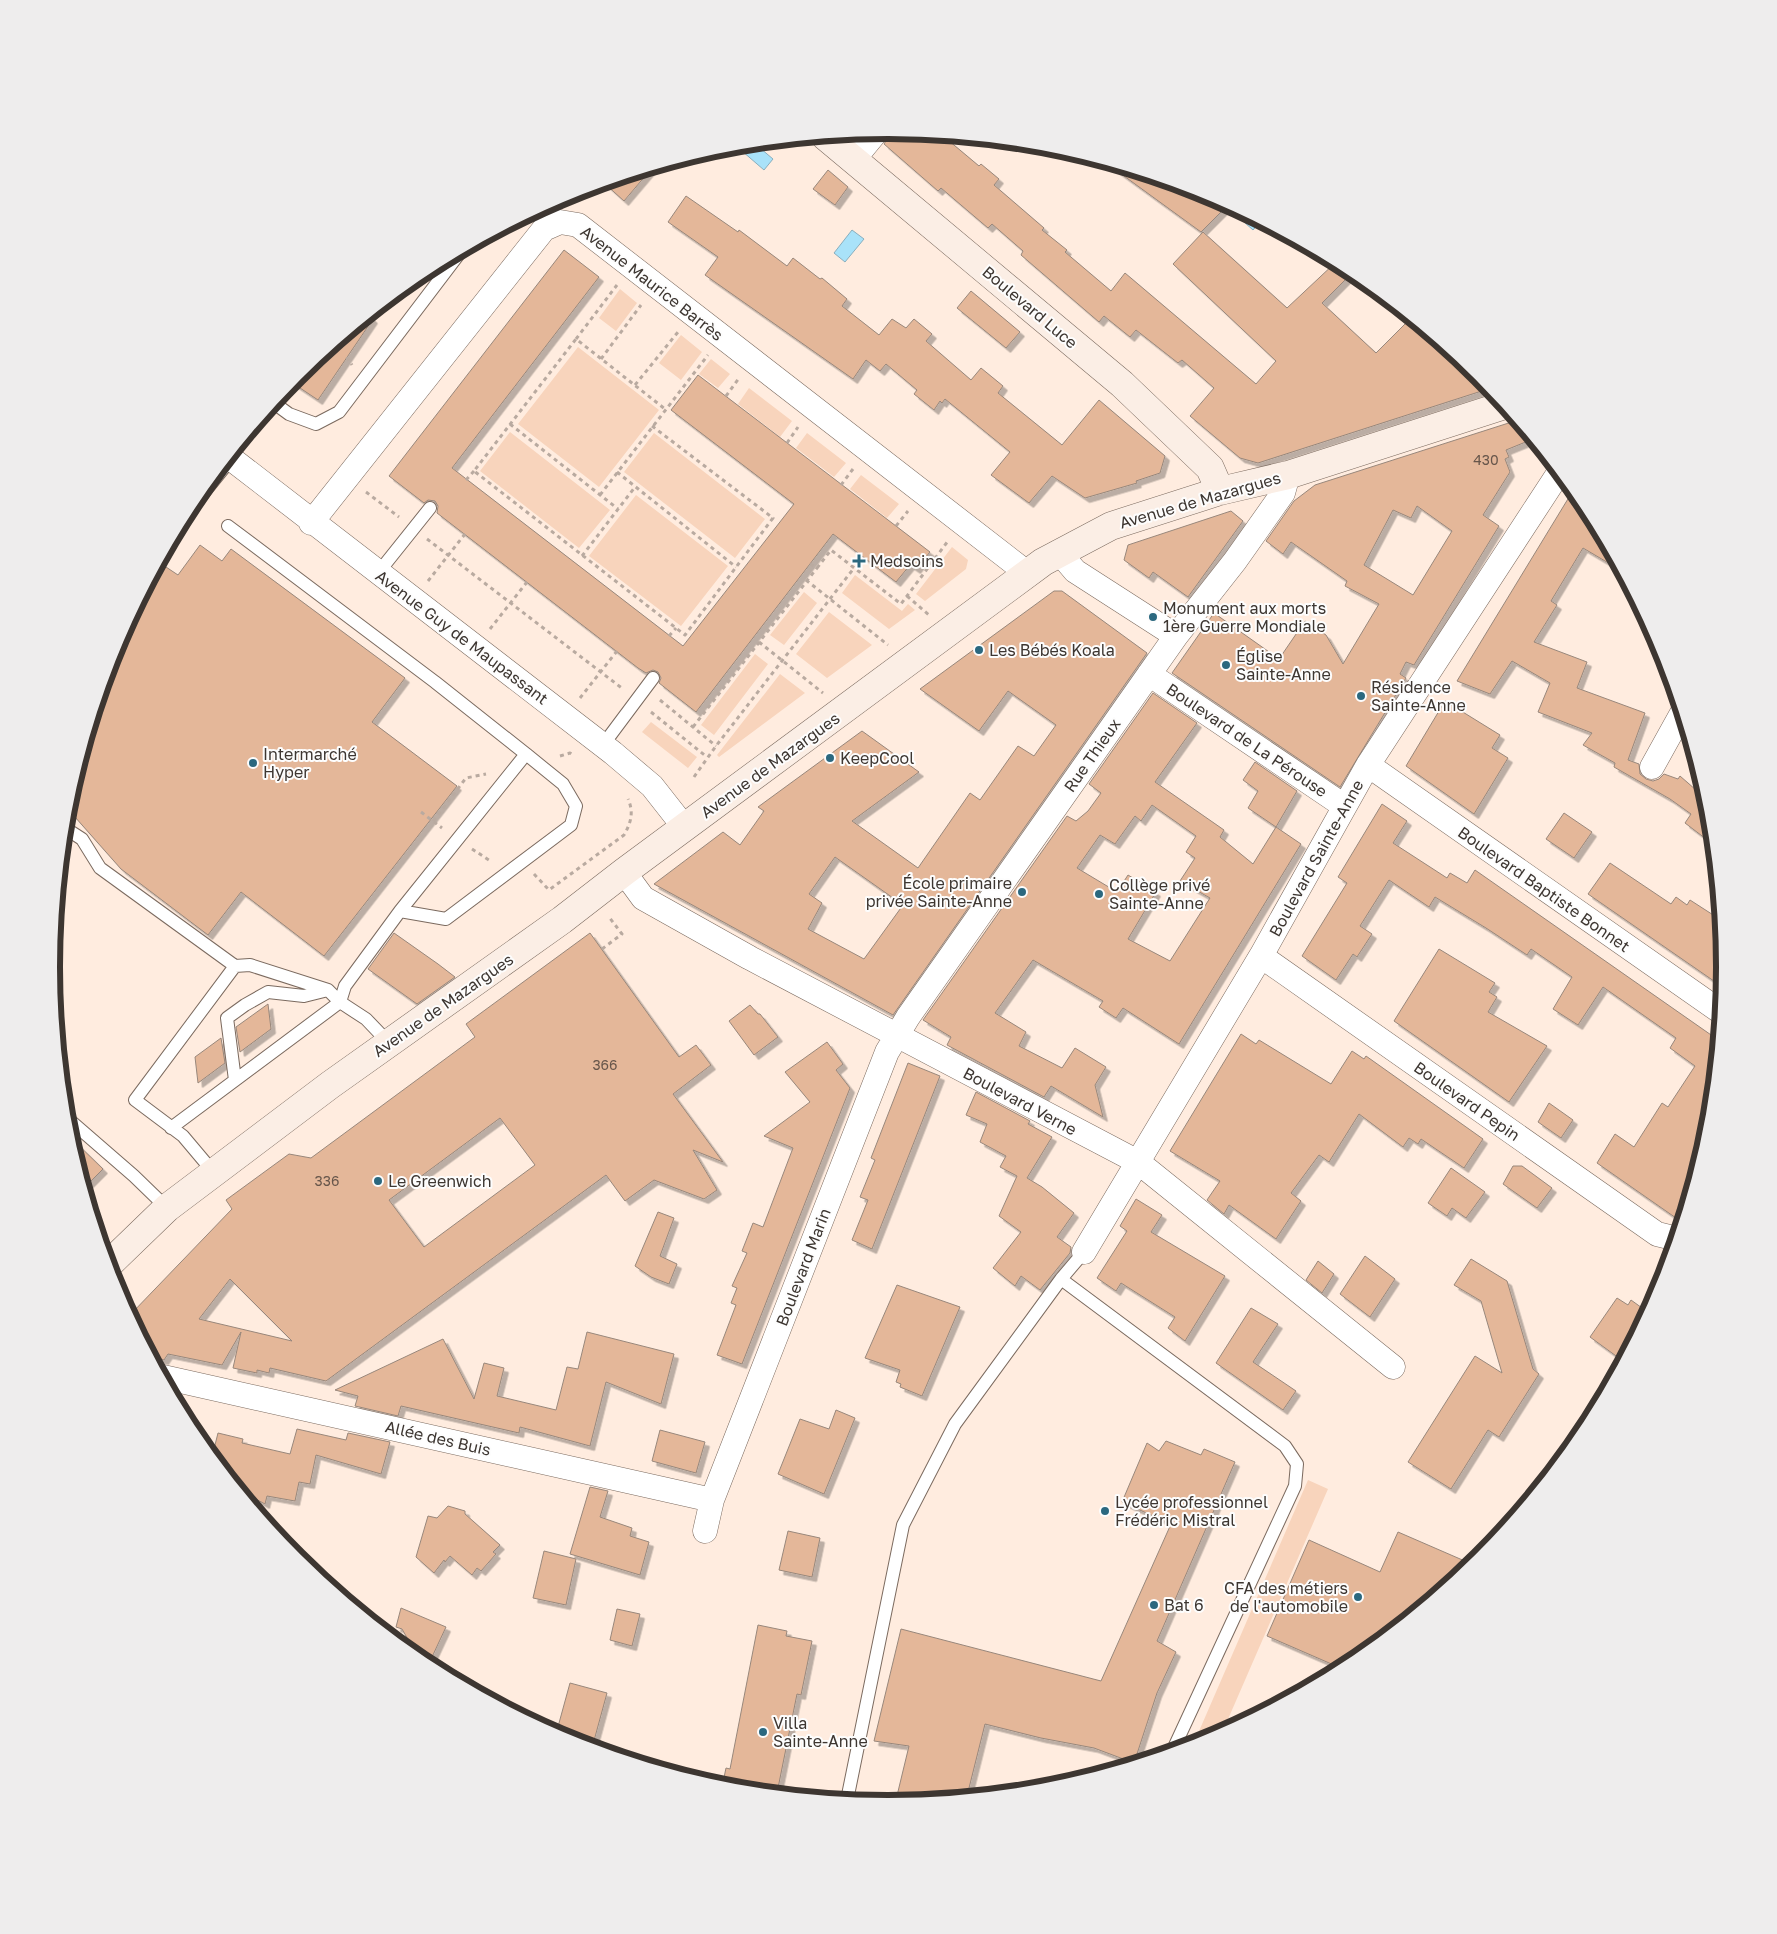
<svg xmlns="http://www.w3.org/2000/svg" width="1777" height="1934" viewBox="0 0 1777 1934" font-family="'Golos Text',sans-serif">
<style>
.green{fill:#f8d4bc}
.water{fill:#a9e2f9;stroke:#89aebd}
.building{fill:#e4b799;stroke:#98877b;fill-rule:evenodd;filter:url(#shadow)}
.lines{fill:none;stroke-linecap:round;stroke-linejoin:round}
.lane-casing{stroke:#7b6a5f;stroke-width:14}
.street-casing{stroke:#7b6a5f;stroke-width:25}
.secondary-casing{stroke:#7b6a5f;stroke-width:29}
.path{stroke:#b9aaa0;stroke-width:3;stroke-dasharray:4 4;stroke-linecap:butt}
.lane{stroke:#fff;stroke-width:12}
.street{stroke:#fff;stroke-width:24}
.secondary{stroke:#fbeee5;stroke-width:28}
.poi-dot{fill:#2b687f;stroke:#fdfdfd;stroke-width:2}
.labels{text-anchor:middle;stroke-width:4;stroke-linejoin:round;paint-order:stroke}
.number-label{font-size:14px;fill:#67564b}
.street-label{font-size:16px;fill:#3d3631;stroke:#fdfdfd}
.poi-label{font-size:16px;fill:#3d3631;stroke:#fdfdfd;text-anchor:start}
.rim{fill:none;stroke:#3d3631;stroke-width:6}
</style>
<defs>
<filter id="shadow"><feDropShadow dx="4.5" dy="4.5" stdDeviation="0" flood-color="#0004"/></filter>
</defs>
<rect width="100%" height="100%" fill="#ffecdf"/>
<path class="green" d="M 620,289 L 637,303 L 616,331 L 599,318 Z
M 681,335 L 702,352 L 681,380 L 659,363 Z
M 578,347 L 659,410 L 599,487 L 518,424 Z
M 711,359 L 730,374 L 718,388 L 699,374 Z
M 749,388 L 792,421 L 780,437 L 738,404 Z
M 510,432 L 610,510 L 579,548 L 480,471 Z
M 654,433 L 765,519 L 735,558 L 624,472 Z
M 807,433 L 846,463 L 834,477 L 796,448 Z
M 861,475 L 899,504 L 887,518 L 850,489 Z
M 636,495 L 728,566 L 681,626 L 589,556 Z
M 952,547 L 968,560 L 966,569 L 925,601 L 916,594 Z
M 855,575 L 902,611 L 908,604 L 915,610 L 889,629 L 842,593 Z
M 804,592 L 817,603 L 784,645 L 770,635 Z
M 829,612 L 872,645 L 827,678 L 796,654 Z
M 755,654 L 768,664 L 714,735 L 701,725 Z
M 780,674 L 805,693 L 719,757 L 717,755 Z
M 651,722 L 697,757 L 688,768 L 642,732 Z
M 1308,1480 L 1328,1489 L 1222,1733 L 1209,1741 L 1193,1745 Z"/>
<path class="water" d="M 754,143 L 773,159 L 764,170 L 742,151 L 743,144 Z
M 1239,209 L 1261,221 L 1253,230 L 1235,214 Z
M 852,230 L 864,239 L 845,262 L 834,253 Z"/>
<path class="building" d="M 890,130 L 942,135 L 979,166 L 981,164 L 999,179 L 994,185 L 1044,228 L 1042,230 L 1067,250 L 1065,252 L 1111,291 L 1125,273 L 1256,384 L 1276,361 L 1173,264 L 1203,232 L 1287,308 L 1336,262 L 1354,271 L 1322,303 L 1376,353 L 1411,318 L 1481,375 L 1491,388 L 1258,463 L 1240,458 L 1190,416 L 1214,388 L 1182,360 L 1178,363 L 1136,330 L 1130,337 L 1104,316 L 1099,322 L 1021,255 L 1023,251 L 992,224 L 988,228 L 941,188 L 938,191 L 884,144 L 890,134 Z
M 1115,165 L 1209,194 L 1229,204 L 1201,232 L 1113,168 Z
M 652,168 L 624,201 L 604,183 Z
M 828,170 L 848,187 L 835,205 L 813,189 Z
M 686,196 L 738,232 L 739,230 L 787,266 L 793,258 L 820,279 L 822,278 L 847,299 L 842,306 L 879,335 L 892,319 L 906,328 L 914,319 L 932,334 L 926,341 L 971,380 L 981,368 L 1003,386 L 998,393 L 1062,445 L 1099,400 L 1165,456 L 1160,473 L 1136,481 L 1137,483 L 1085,498 L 1052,476 L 1029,503 L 991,475 L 1010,452 L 945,399 L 942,403 L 940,401 L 934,410 L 914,394 L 917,390 L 886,364 L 880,371 L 866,360 L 853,379 L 705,275 L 718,257 L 668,222 Z
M 564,250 L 599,277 L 452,468 L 683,646 L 794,504 L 671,410 L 698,375 L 930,552 L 916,569 L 910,565 L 896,582 L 833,534 L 696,712 L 659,683 L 661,678 L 658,672 L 653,670 L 646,673 L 638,668 L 437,513 L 438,506 L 435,501 L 428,500 L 424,503 L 389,476 Z
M 971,291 L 1020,332 L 1006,348 L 957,308 Z
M 369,315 L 373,319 L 318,400 L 291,382 L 297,375 Z
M 1518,420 L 1533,439 L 1506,450 L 1509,457 L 1505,459 L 1510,472 L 1483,515 L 1499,526 L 1414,665 L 1406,662 L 1400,674 L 1406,678 L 1340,787 L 1172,673 L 1214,613 L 1279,659 L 1305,621 L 1326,635 L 1343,664 L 1379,604 L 1345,586 L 1347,581 L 1291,542 L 1283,554 L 1266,541 L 1294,501 L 1315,485 ZM 1417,506 L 1452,531 L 1413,595 L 1364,565 L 1393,510 L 1411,518 Z
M 1574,489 L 1585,502 L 1622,571 L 1583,548 L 1551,601 L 1557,605 L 1534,642 L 1587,662 L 1577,688 L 1645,713 L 1628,760 L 1639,764 L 1640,774 L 1646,779 L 1653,781 L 1659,779 L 1664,774 L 1678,779 L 1680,776 L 1704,797 L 1707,794 L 1710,804 L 1714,845 L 1685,823 L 1691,814 L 1670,799 L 1614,767 L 1615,763 L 1583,745 L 1592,733 L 1538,712 L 1550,683 L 1512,661 L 1490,694 L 1457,681 Z
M 1231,511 L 1243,521 L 1188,597 L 1153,572 L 1149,578 L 1124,560 L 1128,545 Z
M 200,545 L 222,561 L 231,549 L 405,678 L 372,722 L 457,786 L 324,956 L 241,892 L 208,935 L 121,869 L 67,808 L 115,646 L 160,563 L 178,575 Z
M 1054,591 L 1062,591 L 1147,653 L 893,1015 L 654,884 L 723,832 L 740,845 L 764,811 L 758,807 L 862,731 L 919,772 L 852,821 L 918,868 L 970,793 L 980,800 L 1018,746 L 1034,756 L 1056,725 L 1008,691 L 979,731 L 920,689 ZM 835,857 L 903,905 L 864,959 L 808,929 L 822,903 L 809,894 Z
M 1153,693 L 1197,723 L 1155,782 L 1224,830 L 1220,837 L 1253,864 L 1276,827 L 1301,844 L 1179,1044 L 1123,1008 L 1116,1018 L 1099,1007 L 1103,1001 L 1033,960 L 995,1013 L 1026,1032 L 1019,1046 L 1062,1068 L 1075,1048 L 1106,1067 L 1095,1085 L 1103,1117 L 1051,1086 L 1044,1097 L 988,1067 L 947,1045 L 951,1037 L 923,1020 L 1067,816 L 1076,821 L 1088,811 L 1101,793 L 1089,784 ZM 1152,805 L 1196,836 L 1186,852 L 1195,858 L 1180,881 L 1210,898 L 1170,961 L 1128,939 L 1156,892 L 1128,875 L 1117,892 L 1077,868 L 1100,835 L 1115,844 L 1135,816 L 1141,821 Z
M 1445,701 L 1500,735 L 1492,748 L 1508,758 L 1474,814 L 1406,766 Z
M 1255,762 L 1297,791 L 1276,827 L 1248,808 L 1258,791 L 1243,780 Z
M 1382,804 L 1407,821 L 1393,843 L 1447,878 L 1450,873 L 1467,883 L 1475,870 L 1714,1037 L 1720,1027 L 1710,1131 L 1690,1197 L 1676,1218 L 1597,1163 L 1615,1134 L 1634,1147 L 1662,1103 L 1668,1107 L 1695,1066 L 1670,1048 L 1676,1038 L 1603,987 L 1578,1025 L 1553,1009 L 1572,977 L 1531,949 L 1527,955 L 1486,928 L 1435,897 L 1429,907 L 1389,880 L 1360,926 L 1372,934 L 1357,957 L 1353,954 L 1336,980 L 1302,956 L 1347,883 L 1338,877 Z
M 1564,813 L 1592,832 L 1574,858 L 1546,839 Z
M 1610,863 L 1671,904 L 1676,897 L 1687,905 L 1690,900 L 1721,920 L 1726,967 L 1724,988 L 1588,894 Z
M 394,933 L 438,964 L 455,977 L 417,1004 L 368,969 Z
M 590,933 L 679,1057 L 696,1045 L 711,1065 L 673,1094 L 723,1162 L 693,1150 L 717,1190 L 704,1199 L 654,1180 L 625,1201 L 606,1175 L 326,1381 L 270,1368 L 269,1373 L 257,1370 L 257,1373 L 233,1368 L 241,1332 L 222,1365 L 168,1354 L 164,1360 L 152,1357 L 130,1315 L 232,1209 L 226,1200 L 289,1154 L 311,1158 L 475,1037 L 466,1024 ZM 500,1118 L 535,1165 L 424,1247 L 389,1200 ZM 230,1279 L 292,1341 L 199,1319 Z
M 1439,949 L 1495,983 L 1489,992 L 1497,997 L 1488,1012 L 1547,1046 L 1509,1102 L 1394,1021 Z
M 268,1004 L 271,1029 L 240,1052 L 236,1027 Z
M 750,1005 L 758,1014 L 760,1014 L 778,1037 L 754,1055 L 729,1021 Z
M 1241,1034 L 1256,1044 L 1259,1040 L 1331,1084 L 1352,1051 L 1364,1059 L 1366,1056 L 1483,1139 L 1464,1168 L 1421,1139 L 1418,1144 L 1409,1138 L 1403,1147 L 1359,1114 L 1329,1162 L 1319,1155 L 1291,1193 L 1301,1201 L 1276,1239 L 1229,1205 L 1224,1214 L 1207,1200 L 1220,1181 L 1170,1151 Z
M 221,1038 L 225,1063 L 198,1083 L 195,1057 Z
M 827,1042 L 843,1064 L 836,1070 L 850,1088 L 742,1364 L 717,1355 L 736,1305 L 731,1303 L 737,1288 L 732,1286 L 747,1253 L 742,1251 L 753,1223 L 763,1227 L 793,1148 L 764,1136 L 810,1102 L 785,1072 Z
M 908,1063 L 940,1076 L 872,1249 L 852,1240 L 868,1200 L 860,1197 L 875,1160 L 871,1158 Z
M 976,1092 L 1030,1121 L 1028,1124 L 1052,1137 L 1027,1178 L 1042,1187 L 1074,1213 L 1057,1237 L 1071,1247 L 1070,1253 L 1040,1290 L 1021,1276 L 1015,1286 L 993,1268 L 1021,1232 L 999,1216 L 1017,1176 L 1000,1167 L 1006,1156 L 980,1142 L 987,1124 L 966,1115 Z
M 1549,1103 L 1573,1120 L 1561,1138 L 1538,1122 Z
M 69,1136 L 103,1169 L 85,1187 L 80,1172 Z
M 1513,1166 L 1522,1166 L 1552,1188 L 1537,1208 L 1503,1184 Z
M 1451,1168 L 1485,1192 L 1466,1218 L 1452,1208 L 1447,1216 L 1428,1203 Z
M 1136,1199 L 1162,1215 L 1151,1232 L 1225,1276 L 1185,1341 L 1168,1328 L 1175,1317 L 1121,1283 L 1116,1291 L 1097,1278 L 1127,1231 L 1120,1226 Z
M 658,1212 L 674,1218 L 660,1256 L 677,1264 L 669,1284 L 651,1277 L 635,1266 Z
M 1365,1256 L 1395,1279 L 1370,1317 L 1340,1294 Z
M 1471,1259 L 1507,1281 L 1533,1369 L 1539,1374 L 1499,1437 L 1488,1430 L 1451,1489 L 1408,1462 L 1475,1356 L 1502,1373 L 1481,1301 L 1454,1285 Z
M 1318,1261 L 1334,1274 L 1322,1293 L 1306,1280 Z
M 897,1285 L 960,1307 L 922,1396 L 900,1387 L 901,1384 L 896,1382 L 900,1370 L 865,1358 Z
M 1617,1298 L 1628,1305 L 1631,1300 L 1649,1313 L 1623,1361 L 1590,1337 Z
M 1251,1308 L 1278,1324 L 1253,1362 L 1296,1391 L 1283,1410 L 1216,1363 Z
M 587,1332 L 674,1354 L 661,1404 L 606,1382 L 590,1446 L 520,1427 L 519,1433 L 401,1406 L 398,1416 L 355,1406 L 358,1396 L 335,1390 L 443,1339 L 474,1399 L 484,1363 L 504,1368 L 497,1396 L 556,1410 L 567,1367 L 578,1369 Z
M 836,1410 L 855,1418 L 824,1494 L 778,1474 L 800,1419 L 829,1429 Z
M 297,1429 L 346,1440 L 348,1433 L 390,1442 L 381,1474 L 316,1455 L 310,1484 L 299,1482 L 295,1501 L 267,1496 L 265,1504 L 241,1491 L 212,1457 L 218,1433 L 243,1439 L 242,1443 L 290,1454 Z
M 660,1430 L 705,1442 L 696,1473 L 652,1461 Z
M 1166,1441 L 1201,1455 L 1204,1449 L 1235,1462 L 1157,1641 L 1176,1652 L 1157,1693 L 1134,1763 L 1094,1748 L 1041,1738 L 985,1724 L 967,1796 L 895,1804 L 909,1746 L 874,1741 L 901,1629 L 1101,1681 L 1171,1524 L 1122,1502 L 1147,1443 L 1159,1451 Z
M 590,1487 L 608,1491 L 600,1517 L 632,1528 L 630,1536 L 649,1542 L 640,1575 L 570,1554 Z
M 448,1506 L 465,1511 L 465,1514 L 500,1545 L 493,1552 L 496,1554 L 481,1571 L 477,1568 L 472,1575 L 450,1556 L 445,1562 L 444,1560 L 434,1573 L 416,1557 L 428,1516 L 437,1518 Z
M 788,1531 L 820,1538 L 812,1577 L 779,1570 Z
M 1398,1532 L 1474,1565 L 1353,1663 L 1343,1669 L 1267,1636 L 1309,1540 L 1380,1572 Z
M 544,1551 L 576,1559 L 566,1605 L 533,1598 Z
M 401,1608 L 446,1627 L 432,1657 L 424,1659 L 407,1650 L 410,1643 L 402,1629 L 396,1627 Z
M 617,1609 L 640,1614 L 632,1646 L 610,1640 Z
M 758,1625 L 787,1631 L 786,1636 L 812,1641 L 801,1695 L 797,1694 L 777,1793 L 722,1787 L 726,1768 L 730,1769 Z
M 570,1683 L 607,1693 L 592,1748 L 568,1740 L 556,1734 Z"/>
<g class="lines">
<defs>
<path id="lane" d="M 274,403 L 289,414 L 316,424 L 339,412 L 462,250
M 185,516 L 231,459
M 378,573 L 430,508
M 603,745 L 653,678
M 65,828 L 82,839 L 100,868 L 235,966
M 400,911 L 446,919 L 571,825 L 576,806 L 563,784 L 526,754
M 235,1080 L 227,1018 L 245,1005 L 268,992 L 304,996 L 328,990
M 66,1117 L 134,1176 L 167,1208
M 171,1128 L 340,1002 L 345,986 L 400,911 L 526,754 L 435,682 L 228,526
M 215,1174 L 183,1136 L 135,1100 L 235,966 L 250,965 L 328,990 L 340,1002 L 366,1019 L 389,1043
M 1061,1279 L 1285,1446 L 1297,1464 L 1295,1486 L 1172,1752
M 847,1800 L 903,1525 L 955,1424 L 1061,1279 L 1084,1252"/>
<path id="street" d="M 853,160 L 877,131
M 229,457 L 613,753 L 652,786 L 685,828
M 311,523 L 544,229 L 560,222 L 578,225 L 1027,573
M 1059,552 L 1075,571 L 1176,636
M 1149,674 L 1344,806
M 1368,765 L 1721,1012
M 1652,767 L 1682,713
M 624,872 L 643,898 L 750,958 L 1138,1162 L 1393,1367
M 1261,956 L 1657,1234 L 1677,1239
M 1084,1252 L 1261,956 L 1368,765 L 1560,471
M 163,1377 L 712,1500
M 705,1531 L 712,1500 L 887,1052 L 908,1017 L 1176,636 L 1235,561 L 1283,493 L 1288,475"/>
<path id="secondary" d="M 825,136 L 1122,384 L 1210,468 L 1220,491
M 108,1265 L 167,1208 L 330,1085 L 562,920 L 624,872 L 1043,562 L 1111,526 L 1220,491 L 1288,475 L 1505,405"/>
</defs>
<use href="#lane" class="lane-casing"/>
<use href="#street" class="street-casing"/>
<use href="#secondary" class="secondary-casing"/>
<path class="path" d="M 576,339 L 617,285
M 347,357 L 352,365
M 601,359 L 641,305
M 635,385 L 678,332
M 726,396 L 739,378
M 510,424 L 618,509
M 652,426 L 773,518 L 685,635 L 474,471 L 576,339 L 665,409
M 787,443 L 798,427
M 617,472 L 736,567
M 466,480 L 474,471
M 841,485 L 853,469
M 366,492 L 399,517
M 600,495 L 708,355
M 896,526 L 908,511
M 427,539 L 623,689
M 582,556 L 635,487
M 810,564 L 817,568 L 831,550 L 901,604 L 948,541
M 806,580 L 888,645
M 428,581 L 465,534
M 907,596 L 929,615
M 490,629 L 527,582
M 669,636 L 676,628
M 759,642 L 823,693
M 580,698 L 617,651
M 660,700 L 716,746
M 651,712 L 707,757
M 693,727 L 817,568
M 560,756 L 570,753 L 573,755
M 694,777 L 716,746 L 854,568
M 421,812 L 442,828
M 433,821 L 466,778 L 486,774
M 472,849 L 492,862
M 534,874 L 549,890 L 624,835 C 631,823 634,812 628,799
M 602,949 L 622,934 L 609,917"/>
<use href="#lane" class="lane"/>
<use href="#street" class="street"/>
<use href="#secondary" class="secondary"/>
</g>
<g class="poi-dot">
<path d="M856.5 553.5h5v5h5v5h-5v5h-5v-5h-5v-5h5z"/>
<circle cx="1153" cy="617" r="5"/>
<circle cx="979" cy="650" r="5"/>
<circle cx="1226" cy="665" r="5"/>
<circle cx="1361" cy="696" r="5"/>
<circle cx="830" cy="758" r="5"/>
<circle cx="253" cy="763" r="5"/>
<circle cx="1022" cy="892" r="5"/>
<circle cx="1099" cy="894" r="5"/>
<circle cx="378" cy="1181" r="5"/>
<circle cx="1105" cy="1511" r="5"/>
<circle cx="1358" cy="1597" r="5"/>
<circle cx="1154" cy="1605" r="5"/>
<circle cx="763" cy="1732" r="5"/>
</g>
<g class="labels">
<g class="number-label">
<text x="1486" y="465">430</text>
<text x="605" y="1070">366</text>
<text x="327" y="1186">336</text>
</g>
<g class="street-label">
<text transform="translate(652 283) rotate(38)" y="6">Avenue Maurice Barrès</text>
<text transform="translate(1030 307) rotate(40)" y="6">Boulevard Luce</text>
<text transform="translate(1200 500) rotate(-16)" y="6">Avenue de Mazargues</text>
<text transform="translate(462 637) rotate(37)" y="6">Avenue Guy de Maupassant</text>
<text transform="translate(1247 740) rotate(34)" y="6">Boulevard de La Pérouse</text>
<text transform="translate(1092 755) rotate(-55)" y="6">Rue Thieux</text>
<text transform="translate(770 765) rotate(-36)" y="6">Avenue de Mazargues</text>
<text transform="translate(1316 858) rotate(-61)" y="6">Boulevard Sainte-Anne</text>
<text transform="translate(1544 889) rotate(35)" y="6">Boulevard Baptiste Bonnet</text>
<text transform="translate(443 1005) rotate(-35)" y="6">Avenue de Mazargues</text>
<text transform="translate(1020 1101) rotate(28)" y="6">Boulevard Verne</text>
<text transform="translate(1467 1101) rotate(35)" y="6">Boulevard Pepin</text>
<text transform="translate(803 1267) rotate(-69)" y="6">Boulevard Marin</text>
<text transform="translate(438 1438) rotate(13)" y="6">Allée des Buis</text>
</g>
<g class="poi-label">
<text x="870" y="567">Medsoins</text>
<text x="1163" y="614">Monument aux morts<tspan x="1163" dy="18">1ère Guerre Mondiale</tspan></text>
<text x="989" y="656">Les Bébés Koala</text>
<text x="1236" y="662">Église<tspan x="1236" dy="18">Sainte-Anne</tspan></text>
<text x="1371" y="693">Résidence<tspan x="1371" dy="18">Sainte-Anne</tspan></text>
<text x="263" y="760">Intermarché<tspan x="263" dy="18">Hyper</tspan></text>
<text x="840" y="764">KeepCool</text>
<text x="1012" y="889" text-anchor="end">École primaire<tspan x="1012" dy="18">privée Sainte-Anne</tspan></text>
<text x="1109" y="891">Collège privé<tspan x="1109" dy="18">Sainte-Anne</tspan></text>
<text x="388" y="1187">Le Greenwich</text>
<text x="1115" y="1508">Lycée professionnel<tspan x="1115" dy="18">Frédéric Mistral</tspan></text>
<text x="1348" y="1594" text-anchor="end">CFA des métiers<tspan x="1348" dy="18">de l'automobile</tspan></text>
<text x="1164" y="1611">Bat 6</text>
<text x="773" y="1729">Villa<tspan x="773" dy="18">Sainte-Anne</tspan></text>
</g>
</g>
<path d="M0 0H1777V1934H0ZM60 967a828 828 0 1 1 1656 0a828 828 0 1 1-1656 0Z" fill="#eeeded" fill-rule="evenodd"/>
<path class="rim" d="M60 967a828 828 0 1 1 1656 0a828 828 0 1 1-1656 0Z"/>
</svg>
